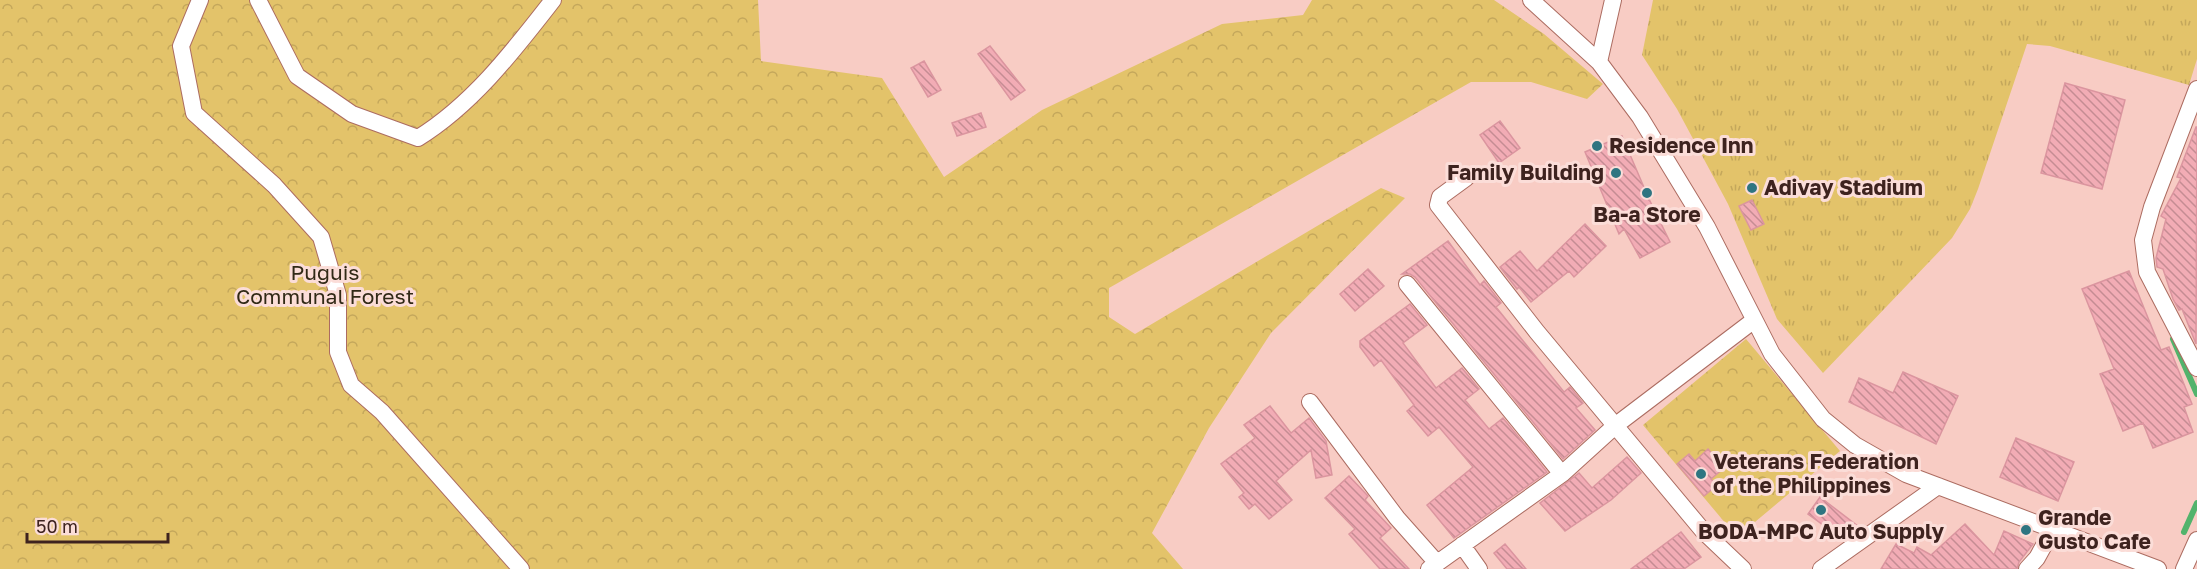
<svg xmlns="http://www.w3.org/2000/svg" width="2197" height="569" viewBox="0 0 2197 569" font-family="'Golos Text',sans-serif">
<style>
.grass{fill:url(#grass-tufts)}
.forest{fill:url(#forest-crowns)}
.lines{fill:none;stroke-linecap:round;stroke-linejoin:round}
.stream{stroke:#52b36c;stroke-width:6}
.building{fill:url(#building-back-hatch);stroke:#db959f;stroke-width:1.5}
.minor-casing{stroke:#ac6c61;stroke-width:18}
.minor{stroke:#fff;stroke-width:16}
.poi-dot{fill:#2f7581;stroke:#fbddd8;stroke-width:2}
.labels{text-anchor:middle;stroke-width:6;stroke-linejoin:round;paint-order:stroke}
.poi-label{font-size:21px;font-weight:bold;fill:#3e231f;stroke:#fbddd8;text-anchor:start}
.park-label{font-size:21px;fill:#312916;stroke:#fbddd8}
</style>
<defs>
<pattern id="grass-tufts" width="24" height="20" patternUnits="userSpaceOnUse" patternTransform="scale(1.5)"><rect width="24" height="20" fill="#e3c36a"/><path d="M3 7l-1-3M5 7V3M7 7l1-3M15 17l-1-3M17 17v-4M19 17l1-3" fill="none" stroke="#c4a75b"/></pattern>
<pattern id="forest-crowns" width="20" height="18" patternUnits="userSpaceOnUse" patternTransform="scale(1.5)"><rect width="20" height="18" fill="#e3c36a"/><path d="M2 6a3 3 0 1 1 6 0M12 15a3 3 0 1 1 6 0" fill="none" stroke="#c4a75b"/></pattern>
<pattern id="building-back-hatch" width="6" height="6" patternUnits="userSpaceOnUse" patternTransform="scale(1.5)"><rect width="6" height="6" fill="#f2acb5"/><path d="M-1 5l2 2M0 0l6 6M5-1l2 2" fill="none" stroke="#c58c93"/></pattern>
</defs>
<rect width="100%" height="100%" fill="#f8ccc4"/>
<path class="grass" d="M 1653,0 L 2197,0 L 2197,59 L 2189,85 L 2050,46 L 2027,44 L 1978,189 L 1970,209 L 1952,238 L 1823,373 L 1777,319 L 1728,204 L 1677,109 L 1642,55 Z"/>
<path class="forest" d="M 0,0 L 758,0 L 761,61 L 882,78 L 944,177 L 1042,110 L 1222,24 L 1303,15 L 1312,0 L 1494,0 L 1544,34 L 1603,84 L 1587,99 L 1531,82 L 1471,82 L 1109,288 L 1109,317 L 1135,334 L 1381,188 L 1405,198 L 1271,333 L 1209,428 L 1152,533 L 1183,569 L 0,569 Z
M 1746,339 L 1840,451 L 1737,537 L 1643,425 Z"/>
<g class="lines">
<path class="stream" d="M 2173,339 L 2197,394
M 2184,532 L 2197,503"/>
</g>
<path class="building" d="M 990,46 L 1025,90 L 1011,100 L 978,54 Z
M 924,61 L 941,90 L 928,97 L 911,68 Z
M 2065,83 L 2125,100 L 2102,189 L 2041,173 Z
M 981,113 L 986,127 L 957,136 L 952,123 Z
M 1500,121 L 1520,148 L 1499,163 L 1480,135 Z
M 2196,127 L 2197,127 L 2196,344 L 2182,309 L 2179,310 L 2173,299 L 2163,269 L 2157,267 L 2156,258 L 2166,219 L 2161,216 L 2181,178 L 2177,177 Z
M 1622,136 L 1649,199 L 1670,242 L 1640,258 L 1624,229 L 1619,234 L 1585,152 Z
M 1752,200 L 1764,224 L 1751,230 L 1739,206 Z
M 1585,224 L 1606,246 L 1574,277 L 1569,271 L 1531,302 L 1519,287 L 1517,289 L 1500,267 L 1520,251 L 1537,271 Z
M 1448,241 L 1480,285 L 1484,281 L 1501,303 L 1496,307 L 1564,392 L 1570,387 L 1583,403 L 1576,408 L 1595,430 L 1563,459 L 1415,277 L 1410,274 L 1402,274 Z
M 1368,269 L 1384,286 L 1355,311 L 1340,294 Z
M 2129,271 L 2161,350 L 2169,347 L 2192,404 L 2184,407 L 2193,432 L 2153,448 L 2143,423 L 2123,431 L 2100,374 L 2114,369 L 2082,289 Z
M 1410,304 L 1427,325 L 1403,343 L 1436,388 L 1462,368 L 1479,389 L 1465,400 L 1489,429 L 1503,418 L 1547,472 L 1454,538 L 1427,505 L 1473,467 L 1439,427 L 1428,436 L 1407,411 L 1414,405 L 1381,360 L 1374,366 L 1360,347 L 1360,341 Z
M 1903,372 L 1958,396 L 1936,444 L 1849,402 L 1859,378 L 1893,393 Z
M 1270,406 L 1291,433 L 1309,418 L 1326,441 L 1332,475 L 1316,478 L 1311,450 L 1276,481 L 1292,500 L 1269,519 L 1255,504 L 1249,509 L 1239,497 L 1244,493 L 1221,464 L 1255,438 L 1244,425 Z
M 2016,438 L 2074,462 L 2058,501 L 2000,477 Z
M 1708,449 L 1724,468 L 1711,479 L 1717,485 L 1704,496 L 1677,464 L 1689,454 L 1695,461 Z
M 1627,457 L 1641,473 L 1611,500 L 1565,531 L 1540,503 L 1579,473 L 1592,488 Z
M 1349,476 L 1368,496 L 1365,500 L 1391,528 L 1380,538 L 1409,569 L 1380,569 L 1349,534 L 1355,529 L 1325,498 Z
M 1820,497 L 1859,527 L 1856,531 L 1844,540 L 1808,514 Z
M 1965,524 L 1994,555 L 2004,531 L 2033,544 L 2019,562 L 2017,569 L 1881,569 L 1896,544 L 1914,553 L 1917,547 L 1931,555 Z
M 1681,532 L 1701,557 L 1684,569 L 1631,569 Z
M 1505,544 L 1526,569 L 1507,569 L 1494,553 Z"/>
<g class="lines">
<defs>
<path id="minor" d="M 200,0 L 181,46 L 194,113 L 274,185 L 321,237 L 338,295 L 338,352 L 351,385 L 382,412 L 521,569
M 258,0 L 297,76 L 352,114 L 418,138 C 473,104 514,50 553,0
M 1531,0 L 1599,62 L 1640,117 L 1707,227 L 1772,354 L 1823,419 L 1855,445 L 1906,474 L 2158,569
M 1599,62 L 1613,0
M 2197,89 L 2152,207 L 2143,240 L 2147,272 L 2197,368
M 1466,178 L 1440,197 L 1438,205 L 1537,332 L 1704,532 L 1743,569
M 1407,284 L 1562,474
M 1310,402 L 1397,518 L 1437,563
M 1462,545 L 1479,569
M 1429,569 L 1562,474 L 1616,425 L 1753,321
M 1821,569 L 1938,486
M 2027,569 L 2037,558 L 2053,529
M 2184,569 L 2197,540"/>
</defs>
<use href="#minor" class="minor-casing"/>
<use href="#minor" class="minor"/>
</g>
<g class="poi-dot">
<circle cx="1597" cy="146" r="6"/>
<circle cx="1616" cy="173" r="6"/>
<circle cx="1752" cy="188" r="6"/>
<circle cx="1647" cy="193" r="6"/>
<circle cx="1701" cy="474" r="6"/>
<circle cx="1821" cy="510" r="6"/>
<circle cx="2026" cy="530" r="6"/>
</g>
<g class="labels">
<g class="poi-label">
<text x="1609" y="153">Residence Inn</text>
<text x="1604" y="180" text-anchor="end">Family Building</text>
<text x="1764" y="195">Adivay Stadium</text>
<text x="1647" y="222" text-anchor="middle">Ba-a Store</text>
<text x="1713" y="469">Veterans Federation<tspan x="1713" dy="24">of the Philippines</tspan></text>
<text x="2038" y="525">Grande<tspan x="2038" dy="24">Gusto Cafe</tspan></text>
<text x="1821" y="539" text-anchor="middle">BODA-MPC Auto Supply</text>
</g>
<g class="park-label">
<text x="325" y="280">Puguis<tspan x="325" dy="24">Communal Forest</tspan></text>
</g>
</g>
<path d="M27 533v9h141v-9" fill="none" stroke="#3e231f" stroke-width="3"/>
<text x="36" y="533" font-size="18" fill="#3e231f" stroke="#fbddd8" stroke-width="4.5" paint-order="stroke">50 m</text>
</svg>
